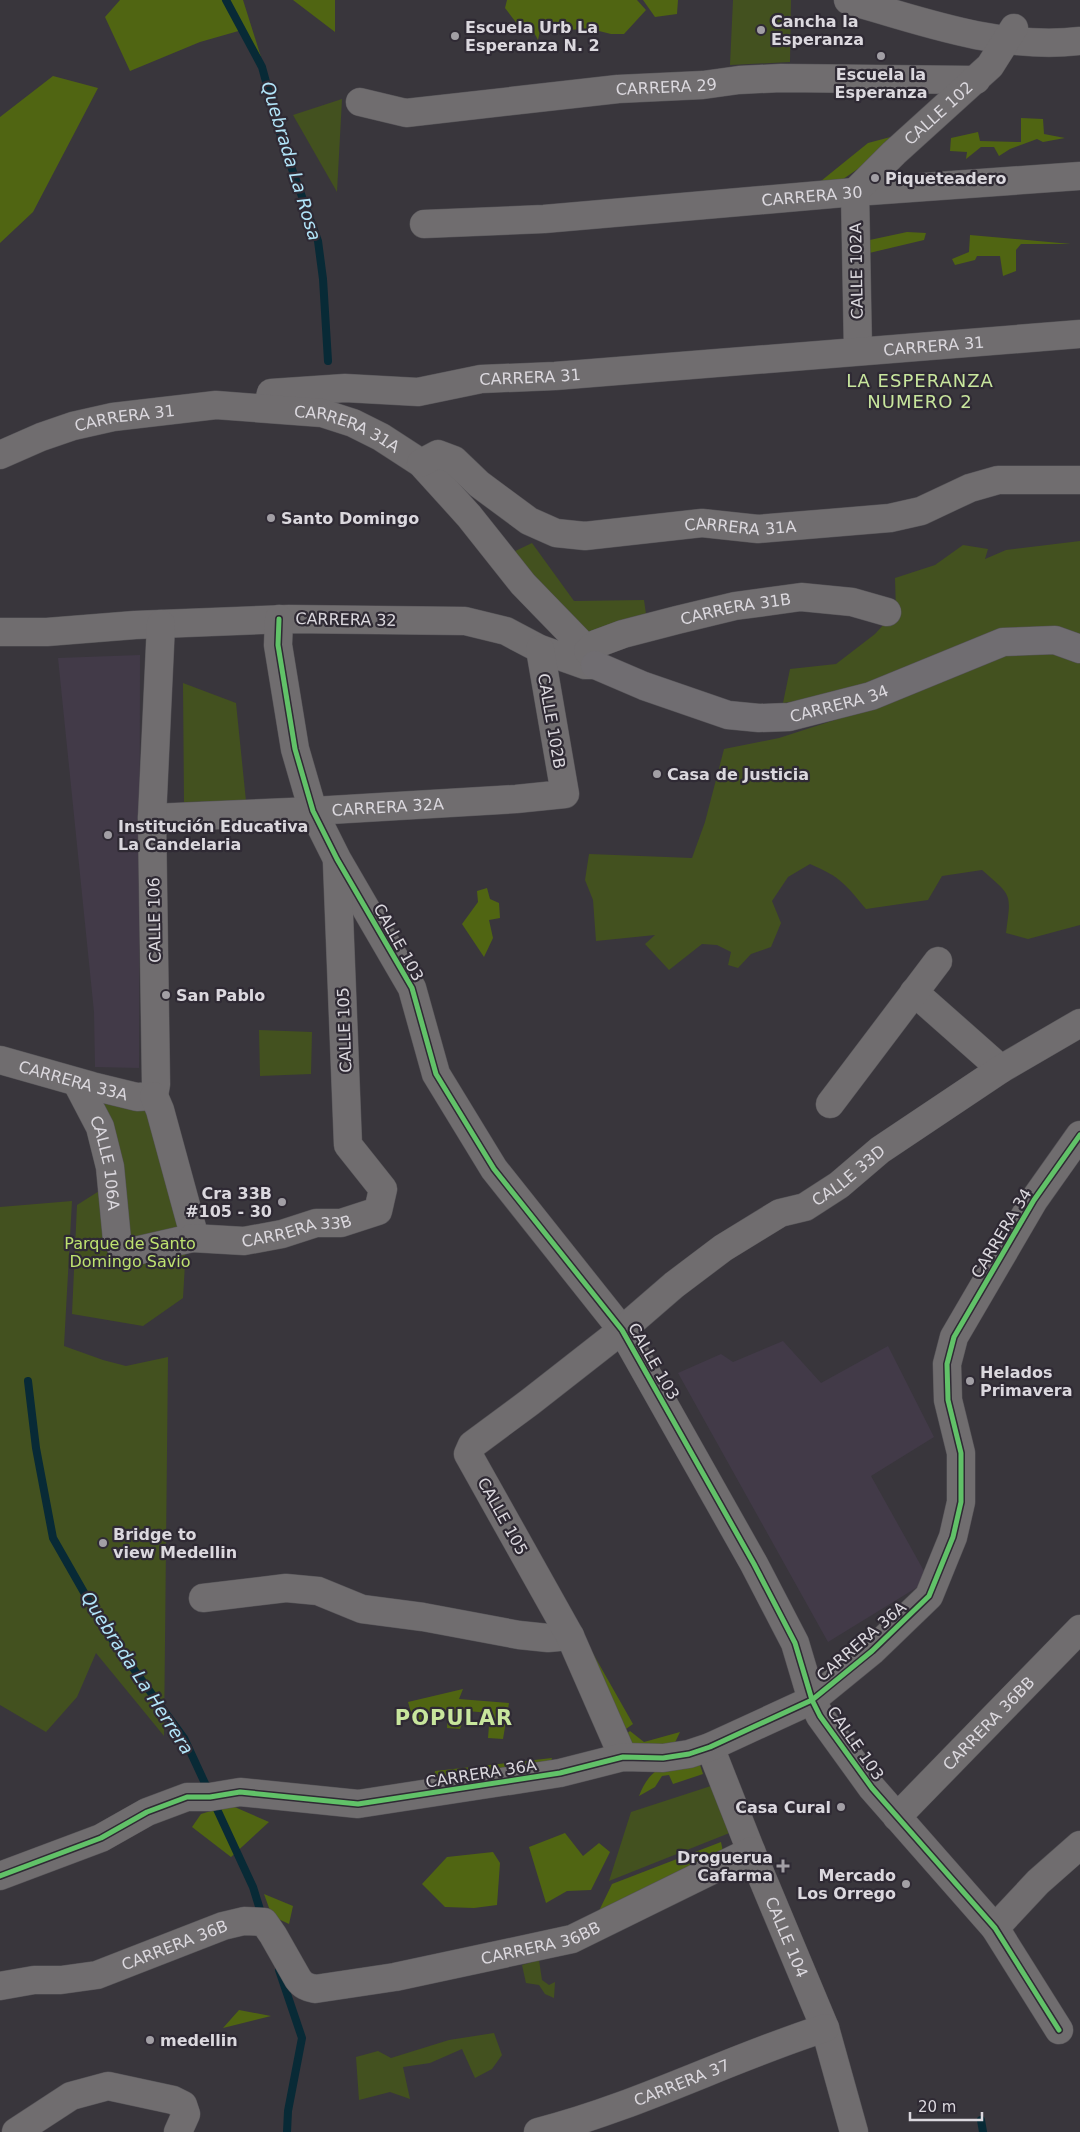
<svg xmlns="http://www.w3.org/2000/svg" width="1080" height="2132" viewBox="0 0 1080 2132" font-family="'DejaVu Sans',sans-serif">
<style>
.built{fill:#423a48}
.green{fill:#43511f}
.forest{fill:#506512}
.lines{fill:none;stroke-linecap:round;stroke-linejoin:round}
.stream{stroke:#082a36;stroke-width:8}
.minor-casing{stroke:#565458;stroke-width:29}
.major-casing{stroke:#565458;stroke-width:29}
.minor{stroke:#706d6f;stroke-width:28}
.major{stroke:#706d71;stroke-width:28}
.cycleway-casing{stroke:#2f2a34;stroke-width:8}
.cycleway{stroke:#61c268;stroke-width:5}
.poi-dot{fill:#a29fa5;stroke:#2f2a34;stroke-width:2}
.labels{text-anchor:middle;stroke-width:4.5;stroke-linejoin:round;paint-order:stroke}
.poi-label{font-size:16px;font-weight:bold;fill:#dbd8de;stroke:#2f2a34;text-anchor:start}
.street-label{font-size:16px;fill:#dbd8de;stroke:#2f2a34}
.park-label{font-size:16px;fill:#bee270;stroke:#2f2a34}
.water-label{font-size:18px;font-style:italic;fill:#b2e5f9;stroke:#2f2a34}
.neighbourhood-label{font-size:18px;letter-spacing:1px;fill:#c8e69d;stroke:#2f2a34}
.district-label{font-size:21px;font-weight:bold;letter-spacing:1px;fill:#c8e69d;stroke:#2f2a34}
</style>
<rect width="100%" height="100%" fill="#39363c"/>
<path class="built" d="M 140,655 L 139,1068 L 95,1067 L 94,1012 L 58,658 Z
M 783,1341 L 821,1383 L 888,1346 L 934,1437 L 871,1476 L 929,1580 L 828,1642 L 678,1373 L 721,1354 L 733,1362 Z"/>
<path class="green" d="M 733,0 L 791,0 L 790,62 L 730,65 Z
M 342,99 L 337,192 L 293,115 Z
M 1080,541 L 1080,925 L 1028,939 L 1006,933 C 1011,893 1013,897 982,870 L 942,876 L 928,900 L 866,909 C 846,885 841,877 810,864 L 788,877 L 772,901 L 781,923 L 771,947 L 751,954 L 738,968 L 728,965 L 731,952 L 717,945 L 702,944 L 669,970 L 645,944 L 655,935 L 596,941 L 593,900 L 585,880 L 589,854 L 692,858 L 705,822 L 724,749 L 779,738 L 841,718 L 836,696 L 783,703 L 790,669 L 836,664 L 875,634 L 896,611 L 895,578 L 935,565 L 963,545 L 988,549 L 985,559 L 1006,550 Z
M 532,543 L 574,601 L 644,600 L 647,621 L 590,643 L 509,554 Z
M 183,683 L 236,703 L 246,801 L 184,802 Z
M 259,1030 L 312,1032 L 311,1074 L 260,1076 Z
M 98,1099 L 154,1110 L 187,1229 L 183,1298 L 143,1326 L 72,1314 L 77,1205 L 115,1181 Z
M 72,1201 L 64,1346 L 103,1360 L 126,1366 L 168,1357 L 164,1736 L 96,1653 L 77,1697 L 46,1732 L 0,1705 L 0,1207 Z
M 717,1784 L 737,1830 L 609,1881 L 631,1812 Z
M 539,1960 L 542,1980 L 549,1985 L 555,1982 L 554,1998 L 545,1994 L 539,1985 L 526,1983 L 522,1965 Z
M 494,2033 L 502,2055 L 492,2069 L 475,2078 L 462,2049 L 430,2063 L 403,2067 L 410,2099 L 390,2092 L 359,2100 L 356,2057 L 378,2051 L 391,2058 L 449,2040 Z"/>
<path class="forest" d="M 120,0 L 243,0 L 261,57 L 242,30 L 200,42 L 130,71 L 105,17 Z
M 293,0 L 335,0 L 335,32 Z
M 507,0 L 637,0 L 646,10 L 624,34 L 611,34 L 591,29 L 561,30 L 541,26 L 538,40 L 531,27 L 518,25 L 505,8 Z
M 643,0 L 678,0 L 677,14 L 655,17 Z
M 53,76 L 98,88 L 33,212 L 0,243 L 0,117 Z
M 1021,118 L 1043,119 L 1044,134 L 1065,138 L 1043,142 L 1037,139 L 1010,149 L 999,156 L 994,147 L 981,147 L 966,159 L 967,152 L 950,151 L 951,138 L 978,132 L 980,141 L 1021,142 Z
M 913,131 L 833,186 L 821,181 L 868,143 Z
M 907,232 L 926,233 L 924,240 L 865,254 L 865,241 Z
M 970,235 L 1071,244 L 1021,244 L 1016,250 L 1016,271 L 1003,276 L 1000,256 L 977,256 L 975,260 L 955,265 L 952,259 L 969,252 Z
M 487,888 L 490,899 L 499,903 L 500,918 L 489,920 L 493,938 L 484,957 L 462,924 L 478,902 L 477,891 Z
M 591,1650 L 633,1724 L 616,1736 Z
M 463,1689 L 459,1699 L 509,1703 L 503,1739 L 488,1738 L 490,1713 L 467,1711 L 460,1729 L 447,1728 L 448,1713 L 433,1715 L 414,1723 L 408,1702 Z
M 630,1731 L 644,1742 L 680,1732 L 672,1749 L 638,1752 L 622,1737 Z
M 697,1756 L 703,1774 L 673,1784 L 669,1775 L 662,1776 L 655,1787 L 639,1796 C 650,1766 669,1763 697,1756 Z
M 552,1758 L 548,1771 L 434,1780 L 435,1771 Z
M 230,1805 L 269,1822 L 231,1857 L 192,1827 L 201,1814 Z
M 565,1833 L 583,1856 L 599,1843 L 610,1852 L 591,1890 L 567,1891 L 546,1903 L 529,1847 Z
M 721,1842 L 724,1857 L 597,1915 L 612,1884 Z
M 493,1852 L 500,1863 L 497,1905 L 474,1908 L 445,1907 L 422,1884 L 447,1857 Z
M 264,1894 L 293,1906 L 289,1924 L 272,1916 Z
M 239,2010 L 271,2016 L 223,2028 Z"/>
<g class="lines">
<path class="stream" d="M 226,0 L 262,67 L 283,144 L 318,241 L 323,279 L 328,361
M 28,1381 L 36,1448 L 53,1538 L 106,1631 L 184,1738 L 253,1887 L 262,1916
M 279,1970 L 302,2038 L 288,2111 L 287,2132
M 981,2120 L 983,2132"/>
<defs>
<g id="minor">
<path d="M 848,0 C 923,22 1000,50 1080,41"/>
<path id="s1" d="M 360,102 L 406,113 L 618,89 L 703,85 L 739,80 L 781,78 L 976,80"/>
<path id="s2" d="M 424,224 L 544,219 L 855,192 L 1080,176"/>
<path id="s3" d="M 858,351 L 855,192 L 894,153 L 990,66 L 1014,28"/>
<path id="s4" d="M 268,406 L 271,393 L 345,388 L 418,392 L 481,379 L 555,376 L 1080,334"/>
<path id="s5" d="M 0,455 L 41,437 L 73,426 L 113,417 L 216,405 L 322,413 L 353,423 L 381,437 L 421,463 L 469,516 L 523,584 L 588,651 L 595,665 L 585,665 L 540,649 L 506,631 L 465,621 L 289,619 L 135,625 L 47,632 L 0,632"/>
<path id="s6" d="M 421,463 L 438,454 L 454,460 L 479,484 L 529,521 L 556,533 L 585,536 L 702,523 L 758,529 L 890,518 L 921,511 L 970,488 L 998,480 L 1080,480"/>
<path d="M 279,619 L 278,645 L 295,749 L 313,811 L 337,859 L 412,988 L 436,1074 L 494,1169 L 622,1330 L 754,1564 L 795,1643 L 812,1700 L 820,1716 L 872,1788 L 995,1928 L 1059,2030"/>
<path id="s7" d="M 588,651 L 596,644 L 623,634 L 677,620 L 735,606 L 801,597 L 852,602 L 887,612"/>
<path id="s8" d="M 152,818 L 313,811 L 516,799 L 565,794 L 540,649"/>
<path d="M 914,992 L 1001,1069"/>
<path id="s9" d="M 0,1060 L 92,1086 L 137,1097 L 154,1096 L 156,1084 L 152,818 L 161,624"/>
<path id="s10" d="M 77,1083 L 100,1127 L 110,1167 L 117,1240 L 122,1248 L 131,1252 L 192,1238 L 193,1231 L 160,1110 L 154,1096"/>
<path d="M 830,1104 L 938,961"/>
<path id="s11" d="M 192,1238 L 244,1241 L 282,1234 L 316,1223 L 341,1223 L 378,1211 L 383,1189 L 348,1145 L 337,863"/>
<path d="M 203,1598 L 286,1588 L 318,1591 L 362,1609 L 423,1617 L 519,1635 L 548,1638 L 570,1636"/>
<path id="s12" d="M 710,1747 L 751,1851 L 825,2028 L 854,2132"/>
<path id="s13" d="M 623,1757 L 570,1636 L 468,1454 L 472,1445 L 530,1402 L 622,1330 L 674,1285 L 723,1248 L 780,1213 L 805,1207 L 839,1185 L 880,1150 L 1001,1069 L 1080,1023"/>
<path id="s14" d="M 897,1817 L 1080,1629"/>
<path d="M 0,1876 L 101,1838 L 147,1812 L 187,1797 L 210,1797 L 240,1792 L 358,1804 L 560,1773 L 623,1757 L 663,1758 L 689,1754 L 710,1747 L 812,1700 L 872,1651 L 929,1596 L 953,1537 L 961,1502 L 961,1453 L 948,1400 L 947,1364 L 954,1337 L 1034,1200 L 1080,1135"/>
<path d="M 995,1928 L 1038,1882 L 1080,1845"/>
<path id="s15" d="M 0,1986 L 34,1980 L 61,1980 L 97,1975 L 223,1926 L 244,1921 L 264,1922 L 273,1935 L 298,1979 C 303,1986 307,1987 315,1989 L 395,1977 L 572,1939 L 751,1851"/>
<path d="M 16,2132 L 71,2096 L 108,2086 L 173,2100 L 183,2105 L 186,2114 L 178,2132"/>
<path id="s16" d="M 538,2132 C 637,2107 728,2059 825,2028"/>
</g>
<g id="major">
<path id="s17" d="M 595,665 L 644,686 L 728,715 L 759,718 L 789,717 L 871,696 L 1003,642 L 1055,640 L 1080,649"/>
</g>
</defs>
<use href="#minor" class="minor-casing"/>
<use href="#major" class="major-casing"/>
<use href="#minor" class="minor"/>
<use href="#major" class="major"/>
<defs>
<path id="cycleway" d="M 279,619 L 278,645 L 295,749 L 313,811 L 337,859 L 412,988 L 436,1074 L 494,1169 L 622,1330 L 754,1564 L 795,1643 L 812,1700 L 820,1716 L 872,1788 L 995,1928 L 1059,2030
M 0,1876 L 101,1838 L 147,1812 L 187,1797 L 210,1797 L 240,1792 L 358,1804 L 560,1773 L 623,1757 L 663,1758 L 689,1754 L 710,1747 L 812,1700 L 872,1651 L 929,1596 L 953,1537 L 961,1502 L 961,1453 L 948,1400 L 947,1364 L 954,1337 L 1034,1200 L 1080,1135"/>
</defs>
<use href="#cycleway" class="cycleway-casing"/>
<use href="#cycleway" class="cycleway"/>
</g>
<g class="poi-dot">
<circle cx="761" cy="30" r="5"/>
<circle cx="455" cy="36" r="5"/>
<circle cx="881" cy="56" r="5"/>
<circle cx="875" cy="178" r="5"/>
<circle cx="271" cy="518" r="5"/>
<circle cx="657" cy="774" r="5"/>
<circle cx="108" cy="835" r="5"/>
<circle cx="166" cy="995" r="5"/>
<circle cx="282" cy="1202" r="5"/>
<circle cx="970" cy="1381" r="5"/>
<circle cx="103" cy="1543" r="5"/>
<circle cx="841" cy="1807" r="5"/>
<path d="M780.5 1858.5h5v5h5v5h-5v5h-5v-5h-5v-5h5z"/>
<circle cx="906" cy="1884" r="5"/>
<circle cx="150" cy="2040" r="5"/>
</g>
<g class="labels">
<g class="poi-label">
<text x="771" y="27">Cancha la<tspan x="771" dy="18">Esperanza</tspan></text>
<text x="465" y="33">Escuela Urb La<tspan x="465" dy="18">Esperanza N. 2</tspan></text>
<text x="881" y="80" text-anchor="middle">Escuela la<tspan x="881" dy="18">Esperanza</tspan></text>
<text x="885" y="184">Piqueteadero</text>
<text x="281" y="524">Santo Domingo</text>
<text x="667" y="780">Casa de Justicia</text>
<text x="118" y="832">Institución Educativa<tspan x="118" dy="18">La Candelaria</tspan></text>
<text x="176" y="1001">San Pablo</text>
<text x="272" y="1199" text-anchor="end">Cra 33B<tspan x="272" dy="18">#105 - 30</tspan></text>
<text x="980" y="1378">Helados<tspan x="980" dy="18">Primavera</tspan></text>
<text x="113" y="1540">Bridge to<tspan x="113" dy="18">view Medellin</tspan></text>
<text x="831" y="1813" text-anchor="end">Casa Cural</text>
<text x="773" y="1863" text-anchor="end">Droguerua<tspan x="773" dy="18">Cafarma</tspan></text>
<text x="896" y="1881" text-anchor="end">Mercado<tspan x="896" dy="18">Los Orrego</tspan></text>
<text x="160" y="2046">medellin</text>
</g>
<g class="street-label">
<text dy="6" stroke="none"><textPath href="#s1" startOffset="309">CARRERA 29</textPath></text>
<text dy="6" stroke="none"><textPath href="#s3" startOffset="274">CALLE 102</textPath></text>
<text dy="6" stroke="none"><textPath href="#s2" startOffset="389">CARRERA 30</textPath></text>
<text transform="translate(856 271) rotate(-91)" y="6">CALLE 102A</text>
<text dy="6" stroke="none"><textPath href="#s4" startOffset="679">CARRERA 31</textPath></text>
<text dy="6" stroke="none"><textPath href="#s4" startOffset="274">CARRERA 31</textPath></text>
<text dy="6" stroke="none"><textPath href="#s5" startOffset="131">CARRERA 31</textPath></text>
<text dy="6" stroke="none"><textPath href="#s5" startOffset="358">CARRERA 31A</textPath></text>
<text dy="6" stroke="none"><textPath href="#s6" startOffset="348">CARRERA 31A</textPath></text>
<text dy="6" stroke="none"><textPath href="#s7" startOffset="155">CARRERA 31B</textPath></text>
<text transform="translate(346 619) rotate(1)" y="6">CARRERA 32</text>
<text dy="6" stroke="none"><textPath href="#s17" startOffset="255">CARRERA 34</textPath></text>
<text transform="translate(552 721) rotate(80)" y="6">CALLE 102B</text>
<text dy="6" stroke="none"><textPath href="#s8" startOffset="236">CARRERA 32A</textPath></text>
<text transform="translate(154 920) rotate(-91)" y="6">CALLE 106</text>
<text transform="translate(399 942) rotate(61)" y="6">CALLE 103</text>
<text transform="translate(344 1030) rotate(-92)" y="6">CALLE 105</text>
<text dy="6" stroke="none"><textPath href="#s9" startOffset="76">CARRERA 33A</textPath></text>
<text dy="6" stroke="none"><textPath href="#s10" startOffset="86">CALLE 106A</textPath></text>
<text dy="6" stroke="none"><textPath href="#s13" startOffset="816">CALLE 33D</textPath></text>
<text dy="6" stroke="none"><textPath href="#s11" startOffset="106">CARRERA 33B</textPath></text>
<text transform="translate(1001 1233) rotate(-59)" y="6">CARRERA 34</text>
<text transform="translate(654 1361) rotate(60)" y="6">CALLE 103</text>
<text transform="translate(503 1516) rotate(61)" y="6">CALLE 105</text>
<text transform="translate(861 1641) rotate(-41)" y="6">CARRERA 36A</text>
<text dy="6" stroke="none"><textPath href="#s14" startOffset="131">CARRERA 36BB</textPath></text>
<text transform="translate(856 1743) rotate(55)" y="6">CALLE 103</text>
<text transform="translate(481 1773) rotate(-9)" y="6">CARRERA 36A</text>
<text dy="6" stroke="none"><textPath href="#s12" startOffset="205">CALLE 104</textPath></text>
<text dy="6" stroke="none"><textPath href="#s15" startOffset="592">CARRERA 36BB</textPath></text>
<text dy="6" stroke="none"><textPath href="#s15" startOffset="181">CARRERA 36B</textPath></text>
<text dy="6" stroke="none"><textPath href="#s16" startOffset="152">CARRERA 37</textPath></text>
</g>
<g class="park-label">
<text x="130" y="1249">Parque de Santo<tspan x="130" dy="18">Domingo Savio</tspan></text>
</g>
<g class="water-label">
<text transform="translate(291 161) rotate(73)" y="6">Quebrada La Rosa</text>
<text transform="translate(137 1673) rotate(57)" y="6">Quebrada La Herrera</text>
</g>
<g class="neighbourhood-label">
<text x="920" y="387">LA ESPERANZA<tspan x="920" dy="21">NUMERO 2</tspan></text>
</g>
<g class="district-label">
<text x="454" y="1725">POPULAR</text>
</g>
</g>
<path d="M910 2112v8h72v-8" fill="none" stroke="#dbd8de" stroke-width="2.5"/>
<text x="918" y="2112" font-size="15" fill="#dbd8de" stroke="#2f2a34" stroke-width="4" paint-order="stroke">20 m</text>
</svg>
